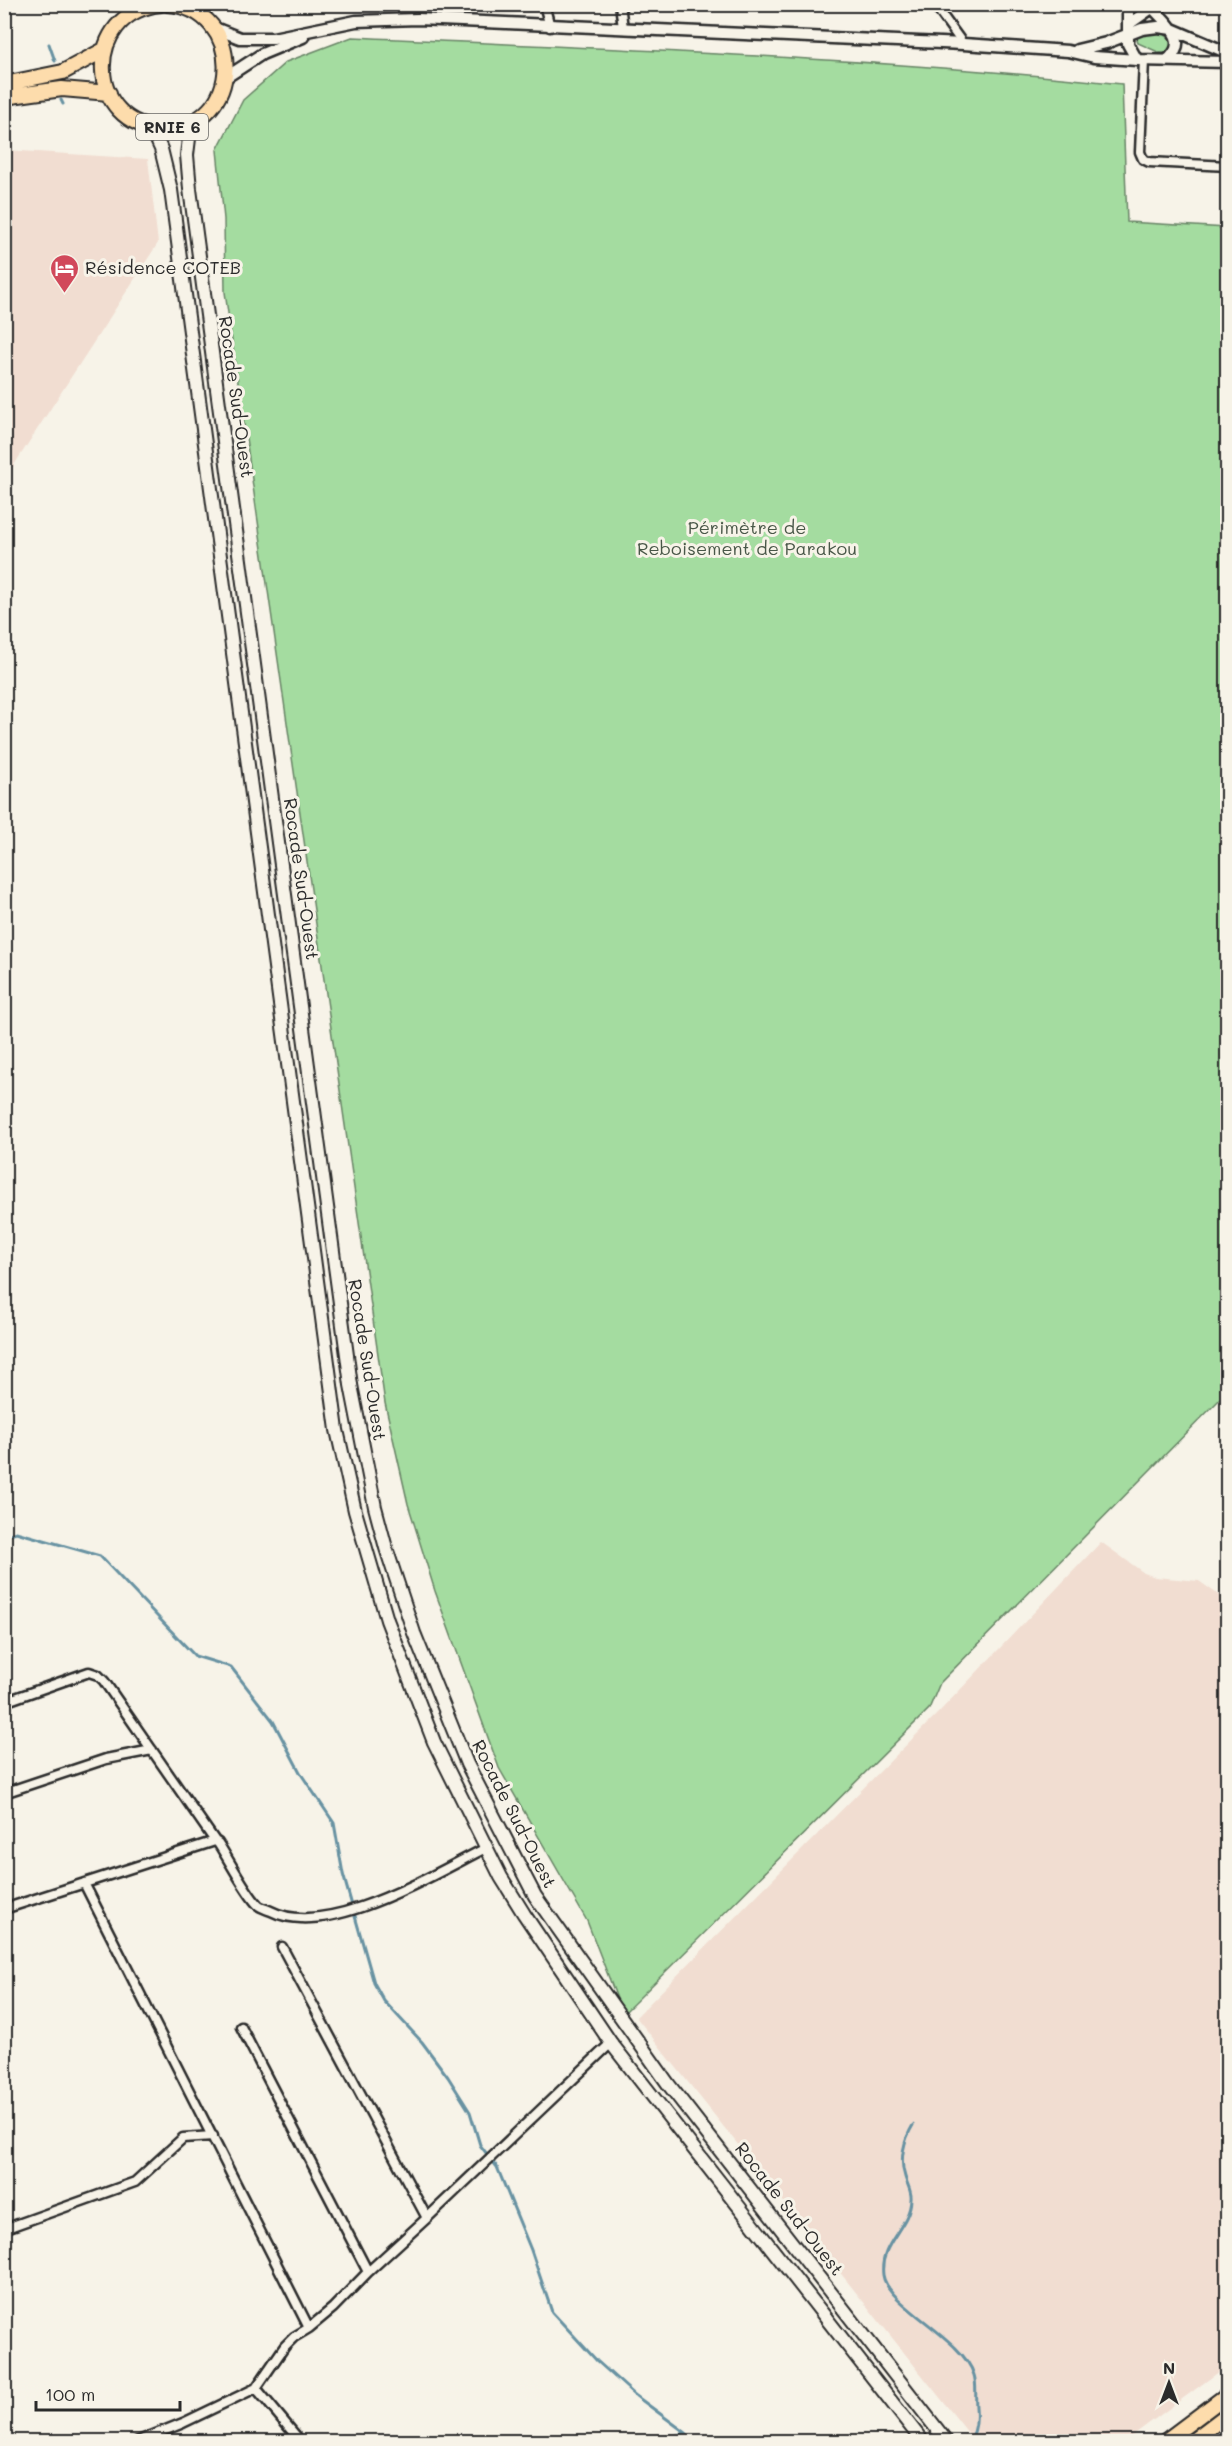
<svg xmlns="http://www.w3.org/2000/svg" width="1232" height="2446" viewBox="0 0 1232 2446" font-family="Mali,sans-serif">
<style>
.built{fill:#f1ddd1}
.green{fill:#a4dca0;stroke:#688466;stroke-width:1.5}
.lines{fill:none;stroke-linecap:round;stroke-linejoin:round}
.stream{stroke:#6892a2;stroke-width:3}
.minor-casing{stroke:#2b2b2b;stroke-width:13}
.tertiary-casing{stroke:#2b2b2b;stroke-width:15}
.secondary-casing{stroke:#2b2b2b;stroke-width:16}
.primary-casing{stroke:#2b2b2b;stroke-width:18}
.minor{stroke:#f7f3e8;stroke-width:8}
.tertiary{stroke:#f7f3e8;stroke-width:10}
.secondary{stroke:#f7f3e8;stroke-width:12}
.primary{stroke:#fddcac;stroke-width:14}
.labels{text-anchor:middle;stroke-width:6;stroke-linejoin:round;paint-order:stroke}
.shield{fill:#f7f3e8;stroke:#686764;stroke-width:1.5}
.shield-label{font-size:16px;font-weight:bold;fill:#2b2b2b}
.poi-label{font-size:18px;fill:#2b2b2b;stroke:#f7f3e8;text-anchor:start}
.street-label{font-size:18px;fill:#2b2b2b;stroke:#f7f3e8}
.park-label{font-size:18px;fill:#495748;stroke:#f7f3e8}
</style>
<rect width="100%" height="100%" fill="#f7f3e8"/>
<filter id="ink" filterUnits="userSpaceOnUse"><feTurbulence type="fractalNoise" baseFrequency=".0167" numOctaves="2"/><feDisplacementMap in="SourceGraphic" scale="12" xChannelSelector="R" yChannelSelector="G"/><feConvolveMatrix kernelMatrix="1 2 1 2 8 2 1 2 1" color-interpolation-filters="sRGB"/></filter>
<g filter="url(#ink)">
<path class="built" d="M 5,150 L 148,159 L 158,243 L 5,479 Z
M 1101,1542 L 1144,1573 L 1155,1577 L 1199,1581 L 1227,1601 L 1227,2366 L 1125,2441 L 1085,2441 L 969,2434 L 636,2017 L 939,1712 Z"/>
<path class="green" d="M 1149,31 C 1161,33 1172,34 1172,48 L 1167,53 L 1158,52 L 1138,43 L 1137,38 L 1140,34 Z
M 352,37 C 609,49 867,57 1122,84 L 1127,222 L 1227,228 L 1227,1392 L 940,1683 L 929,1709 L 623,2014 L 587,1921 L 499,1768 L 435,1591 L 408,1504 L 385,1403 L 225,292 L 224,219 L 217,150 L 243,100 L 286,62 Z"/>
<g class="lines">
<path class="stream" d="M 49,44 L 55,61
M 61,100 L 63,104
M 4,1536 L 16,1532 L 100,1556 L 195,1656 L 231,1667 L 273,1721 L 301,1774 L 334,1823 L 343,1874 L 374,1983 L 384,2001 L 422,2042 L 448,2077 L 470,2112 L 480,2145 L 497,2167 L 531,2250 L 552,2312 L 597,2361 L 636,2396 L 686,2433 L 694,2442
M 913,2125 C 904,2140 899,2160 905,2177 C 907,2184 912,2192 911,2199 C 910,2228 879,2242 883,2275 C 887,2305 964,2339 974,2375 C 977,2384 975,2397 976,2407 C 977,2418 977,2433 968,2442
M 646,2442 L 686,2433"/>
<defs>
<path id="minor" d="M 544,4 L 550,27
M 620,4 L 623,28
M 934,4 L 963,44
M 1144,60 L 1140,152 L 1143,159 L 1149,162 L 1228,166
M 4,1702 L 89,1672 L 98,1675 L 104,1681 L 215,1841 L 218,1843 C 228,1858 246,1893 258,1905 C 261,1908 267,1909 271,1911 C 327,1940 433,1874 486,1848
M 4,1793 L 106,1759 L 152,1750
M 84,1883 L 309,2328
M 4,1909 L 215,1841
M 282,1947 L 427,2218
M 241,2027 L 368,2272
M 4,2229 L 135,2182 L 183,2138 L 213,2136
M 256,2388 L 301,2442
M 136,2442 L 183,2423 L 256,2388 L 285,2346 L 294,2337 L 309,2328 L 333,2308 L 368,2272 L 427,2218 L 611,2043"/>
<path id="tertiary" d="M 1128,4 L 1128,44 L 1137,60
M 1149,4 C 1164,21 1193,41 1166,61
M 1129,24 L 1156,5
M 212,27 L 240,38 L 273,38 L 356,21 L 418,19 L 963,44 L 1068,51 L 1094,57 L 1137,60 L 1228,62
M 1077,50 L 1106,43 L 1142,29 L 1158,27 L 1172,29 L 1228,53
M 225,78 L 262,54 L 303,37"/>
<path id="secondary" d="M 191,122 L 187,155 L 190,189 L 351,1385 L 375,1507 L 386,1548 L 414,1633 L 467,1764 L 535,1896 L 669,2085 L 947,2442
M 151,127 L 161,149 L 171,190 L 337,1430 L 355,1511 L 387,1620 L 434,1742 L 501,1877 L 524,1914 L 611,2043 L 923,2442"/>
<path id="primary" d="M 161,4 C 81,12 85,128 164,128 C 244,128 247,9 167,4
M 4,84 L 63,72 L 104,50
M 4,97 L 62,89 L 109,93
M 1164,2442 L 1228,2394
M 1191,2442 L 1228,2414"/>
</defs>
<use href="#minor" class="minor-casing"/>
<use href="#tertiary" class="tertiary-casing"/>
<use href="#secondary" class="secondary-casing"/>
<use href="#primary" class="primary-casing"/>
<use href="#minor" class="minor"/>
<use href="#tertiary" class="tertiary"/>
<use href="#secondary" class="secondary"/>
<use href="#primary" class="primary"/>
</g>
</g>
<defs>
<symbol id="hotel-pin" viewBox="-11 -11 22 30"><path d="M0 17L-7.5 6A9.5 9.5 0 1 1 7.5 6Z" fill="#d1495b" stroke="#f7f3e8"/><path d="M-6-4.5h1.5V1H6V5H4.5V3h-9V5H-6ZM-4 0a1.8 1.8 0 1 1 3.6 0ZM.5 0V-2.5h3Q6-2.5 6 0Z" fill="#fff"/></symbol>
</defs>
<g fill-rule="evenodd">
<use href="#hotel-pin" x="48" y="252" width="33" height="45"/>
</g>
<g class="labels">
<rect class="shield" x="136" y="114" width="72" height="26" rx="4.5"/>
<g class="shield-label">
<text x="172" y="133">RNIE 6</text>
</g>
<g class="poi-label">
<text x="85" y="274">Résidence COTEB</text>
</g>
<g class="street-label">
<text transform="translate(236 397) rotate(82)" y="6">Rocade Sud-Ouest</text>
<text transform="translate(301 879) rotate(82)" y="6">Rocade Sud-Ouest</text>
<text transform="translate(367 1360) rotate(81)" y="6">Rocade Sud-Ouest</text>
<text transform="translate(514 1814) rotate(63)" y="6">Rocade Sud-Ouest</text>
<text transform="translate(789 2209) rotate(52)" y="6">Rocade Sud-Ouest</text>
</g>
<g class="park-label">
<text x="747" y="534">Périmètre de<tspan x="747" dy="21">Reboisement de Parakou</tspan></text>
</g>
</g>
<rect width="1232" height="2446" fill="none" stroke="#f7f3e8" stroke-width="24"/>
<rect x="12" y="12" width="1208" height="2422" fill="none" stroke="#2b2b2b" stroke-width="2" filter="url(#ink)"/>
<g transform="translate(1169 2383)" stroke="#f7f3e8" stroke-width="4.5" paint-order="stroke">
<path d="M0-4.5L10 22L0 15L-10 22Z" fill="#2b2b2b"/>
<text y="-9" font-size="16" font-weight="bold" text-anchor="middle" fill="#2b2b2b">N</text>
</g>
<path d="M36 2401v9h144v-9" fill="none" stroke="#2b2b2b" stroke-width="3"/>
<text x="45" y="2401" font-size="18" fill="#2b2b2b" stroke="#f7f3e8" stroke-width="4.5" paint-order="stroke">100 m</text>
</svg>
